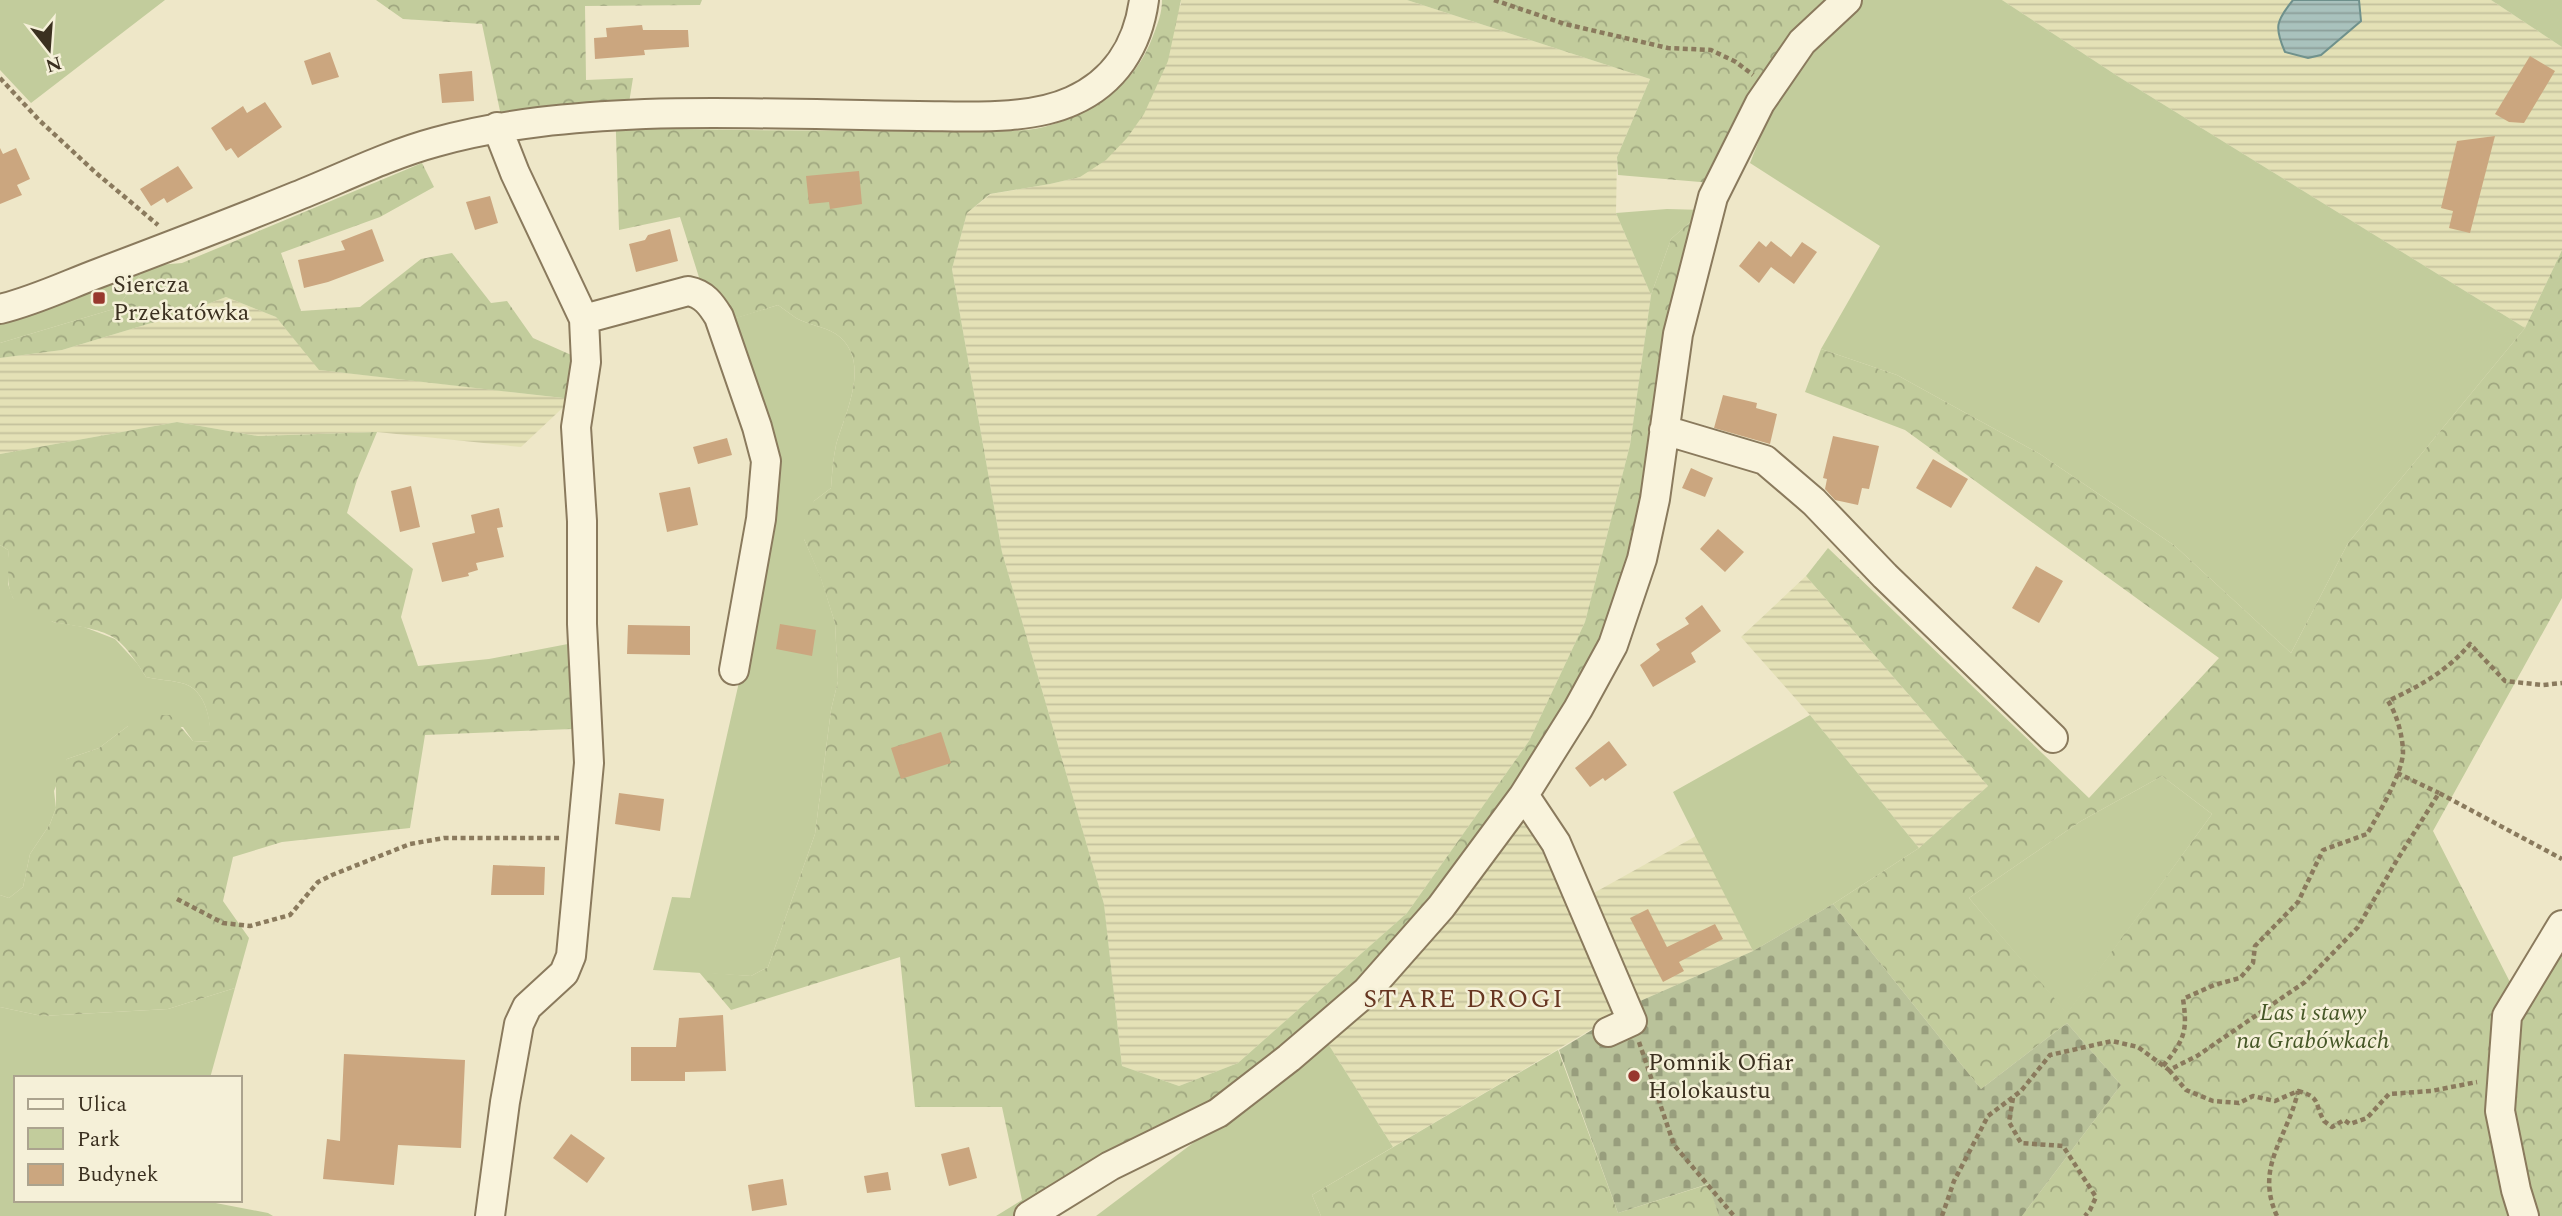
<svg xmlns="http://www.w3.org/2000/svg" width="2562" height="1216" viewBox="0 0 2562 1216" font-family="Spectral,serif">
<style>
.farmland{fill:url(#farmland-rules)}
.green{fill:#c2cc9c}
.forest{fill:url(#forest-crowns);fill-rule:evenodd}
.cemetery{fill:url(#cemetery-stones)}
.water{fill:url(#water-rules);stroke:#6f918c;stroke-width:2}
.building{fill:#cba67f}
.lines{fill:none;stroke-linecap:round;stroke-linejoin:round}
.minor-casing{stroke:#8a7a5d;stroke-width:32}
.path{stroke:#8a7a5d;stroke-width:4.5;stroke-dasharray:5 3.5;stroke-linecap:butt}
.minor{stroke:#f9f3dc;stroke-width:28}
.poi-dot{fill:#98382e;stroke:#f5f0d8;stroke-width:2.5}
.labels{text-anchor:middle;stroke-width:5;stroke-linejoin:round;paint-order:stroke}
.poi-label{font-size:24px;fill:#3b3020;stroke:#f5f0d8;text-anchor:start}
.park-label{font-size:24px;font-style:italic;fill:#465727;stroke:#f5f0d8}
.neighbourhood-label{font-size:26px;letter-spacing:2px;fill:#673621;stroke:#f5f0d8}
</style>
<defs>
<pattern id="farmland-rules" width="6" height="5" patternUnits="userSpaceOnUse" patternTransform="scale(1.75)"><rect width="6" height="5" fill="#e4e1b6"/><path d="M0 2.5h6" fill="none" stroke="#c4c19c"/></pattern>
<pattern id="forest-crowns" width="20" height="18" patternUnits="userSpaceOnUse" patternTransform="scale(1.75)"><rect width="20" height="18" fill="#c2cc9c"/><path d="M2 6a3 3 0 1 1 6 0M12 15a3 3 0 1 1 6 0" fill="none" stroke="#9fa67f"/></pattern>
<pattern id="cemetery-stones" width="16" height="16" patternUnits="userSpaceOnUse" patternTransform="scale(1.75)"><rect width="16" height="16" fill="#b9c29a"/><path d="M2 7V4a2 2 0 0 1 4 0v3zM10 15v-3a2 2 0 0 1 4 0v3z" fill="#989e7d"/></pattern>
<pattern id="water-rules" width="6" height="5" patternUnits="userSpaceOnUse" patternTransform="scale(1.75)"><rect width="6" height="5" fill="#a9c2bd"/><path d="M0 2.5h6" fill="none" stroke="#8b9e99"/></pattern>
</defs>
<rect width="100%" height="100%" fill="#eee7c8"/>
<path class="farmland" d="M 1181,0 L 1407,0 L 1650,79 L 1617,157 L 1616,213 L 1651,295 L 1630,445 L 1585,622 L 1529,741 L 1407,913 L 1238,1063 L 1179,1086 L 1122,1066 L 1104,904 L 1002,552 L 952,269 L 967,213 L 991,194 L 1050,184 L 1080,177 L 1181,4 Z
M 2002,0 L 2491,0 L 2562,47 L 2562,250 L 2525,328 L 2119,77 Z
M 226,297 L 276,317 L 320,370 L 572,399 L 521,447 L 377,432 L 258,436 L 177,422 L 0,454 L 0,358 L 62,350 L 181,314 Z
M 1806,576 L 1988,786 L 1919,848 L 1810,715 L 1741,637 Z
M 1526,814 L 1575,897 L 1619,1013 L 1393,1147 L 1327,1042 Z
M 1696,836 L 1753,951 L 1638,1002 L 1592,894 Z"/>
<path class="green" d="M 0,0 L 165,0 L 31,103 L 0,70 Z
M 1860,0 L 2002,0 L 2119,77 L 2525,328 L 2348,543 L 2291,653 L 2175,546 L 2040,454 L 1897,375 L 1821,349 L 1880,246 L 1750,163 L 1780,88 L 1829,27 Z
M 2491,0 L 2562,0 L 2562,47 Z
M 1667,209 L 1704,210 L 1671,239 L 1651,295 L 1616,213 Z
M 147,266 L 117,308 L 0,343 L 0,318 Z
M 778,305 C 784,309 790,314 796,318 C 808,325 823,326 836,334 C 873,360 845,413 836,445 C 833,459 832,474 831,488 L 814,501 L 804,539 L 821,578 L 835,623 L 838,681 L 831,710 L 815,834 L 768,967 L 751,976 L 653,970 L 672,897 L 690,898 L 776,519 L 774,451 L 729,320 Z
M 0,545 L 8,550 L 10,566 L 8,584 L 13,598 L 53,622 L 84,627 L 115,639 L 137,663 L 146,677 C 158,680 173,680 185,684 C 207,692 211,722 211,742 L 193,741 L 183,727 L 128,726 L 99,748 L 67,759 L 54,791 L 56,808 L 50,824 L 30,854 L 23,887 L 9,898 L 0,895 Z
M 1810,715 L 1919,848 L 1833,904 L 1753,951 L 1673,792 Z
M 2162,776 L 2212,814 L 2067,1014 L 1969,898 L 2081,821 Z
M 235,988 L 210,1078 L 16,1078 L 16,1200 L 200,1200 L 268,1213 L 273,1216 L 0,1216 L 0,1007 L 42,1016 L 168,1009 Z
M 1327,1042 L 1393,1147 L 1312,1195 L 1321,1216 L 1096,1216 Z"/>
<path class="forest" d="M 376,0 L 702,0 L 700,5 L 585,6 L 586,80 L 633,78 L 625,128 C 735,130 845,132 954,129 C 984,129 1015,134 1044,127 C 1094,114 1135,85 1153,36 C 1158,23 1162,13 1162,0 L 1181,0 L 1168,61 L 1144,114 L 1127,138 L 1106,160 L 1080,177 L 1050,184 L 990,194 L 967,213 L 952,269 L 1002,552 L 1104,904 L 1122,1066 L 1179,1086 L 1238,1063 L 1407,913 L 1529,741 L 1585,622 L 1630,445 L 1651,295 L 1671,239 L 1704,210 L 1636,548 L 1589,669 L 1554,731 L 1439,899 L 1368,975 L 1284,1053 L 1208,1106 L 1024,1216 L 996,1216 L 1022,1200 L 1002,1107 L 915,1107 L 900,957 L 731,1010 L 699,972 L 751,976 L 768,967 L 815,834 L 831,710 L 838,681 L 835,623 L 821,579 L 804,539 L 803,518 L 814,501 L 831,488 C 832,474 833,459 836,445 C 845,413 873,360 836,334 C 823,326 808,325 796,318 C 790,314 784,309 778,305 L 714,325 L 680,217 L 619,230 L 615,103 L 501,116 L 482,24 L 403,19 Z
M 1407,0 L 1837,0 L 1712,183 L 1618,175 L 1617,157 L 1650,79 Z
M 422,163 L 434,187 L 380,217 L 281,253 L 301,311 L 360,307 L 421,259 L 452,253 L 491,303 L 507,301 L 533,338 L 578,358 L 572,399 L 319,370 L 276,317 L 226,297 L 181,314 L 62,350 L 0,358 L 0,343 L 117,308 L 147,266 L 182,263 Z
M 2562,250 L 2562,598 L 2433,831 L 2513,988 L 2562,950 L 2562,1216 L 2022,1216 L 2121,1085 L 2067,1023 L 1981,1089 L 1833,904 L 1919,848 L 1988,786 L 1806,576 L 1828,548 L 2089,798 L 2219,658 L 1905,430 L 1805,392 L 1821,349 L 1897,375 L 2040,454 L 2175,546 L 2291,653 L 2348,543 L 2525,328 ZM 2162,776 L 2212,814 L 2067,1013 L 1969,898 L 2081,821 Z
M 177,422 L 258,436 L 377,432 L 357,480 L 347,513 L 413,569 L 401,617 L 418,666 L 489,659 L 573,643 L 572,729 L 425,735 L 410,828 L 282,842 L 233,857 L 223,901 L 249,938 L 235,988 L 168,1009 L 42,1016 L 0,1007 L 0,895 L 9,898 L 23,887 L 30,854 L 50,824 L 56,808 L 56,774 L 67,759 L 99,748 L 128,726 L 152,715 L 170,715 L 193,741 L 210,742 C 211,722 207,692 185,684 C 173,680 158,680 146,677 C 138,665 128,648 116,639 C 88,619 32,631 13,598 C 5,584 10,566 8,550 L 0,545 L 0,454 Z
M 1558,1050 L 1618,1213 L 1709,1184 L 1719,1216 L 1321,1216 L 1312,1195 Z"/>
<path class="cemetery" d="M 1833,904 L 1981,1089 L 2067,1023 L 2121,1085 L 2022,1216 L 1719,1216 L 1708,1184 L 1618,1213 L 1559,1050 L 1638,1002 L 1753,951 Z"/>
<path class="water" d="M 2293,0 L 2359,0 L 2361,21 L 2321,55 L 2308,58 L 2285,52 C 2274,27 2276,21 2293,0 Z"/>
<path class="building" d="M 642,25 L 643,30 L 688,30 L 689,47 L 644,50 L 645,55 L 595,59 L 594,38 L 607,37 L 606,28 Z
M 330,52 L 339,77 L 312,85 L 304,61 Z
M 2530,56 L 2555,71 L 2524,123 L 2509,122 L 2495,114 Z
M 472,71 L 474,101 L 442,103 L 439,74 Z
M 265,102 L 282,127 L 238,158 L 231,148 L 226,151 L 211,128 L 243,106 L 247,113 Z
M 2495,136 L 2470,233 L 2449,228 L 2453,211 L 2441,208 L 2457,141 Z
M 0,148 L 3,154 L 16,148 L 30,179 L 17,185 L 22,195 L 0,204 Z
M 178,166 L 193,188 L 167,203 L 164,198 L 151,206 L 140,189 Z
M 859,171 L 862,204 L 830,209 L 829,202 L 809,204 L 806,176 Z
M 490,196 L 498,223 L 475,230 L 466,202 Z
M 372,229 L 384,261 L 328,282 L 304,288 L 298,260 L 345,250 L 341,241 Z
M 670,229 L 678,261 L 636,272 L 629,244 L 645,240 L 648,235 Z
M 1759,241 L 1766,247 L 1771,241 L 1791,257 L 1802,242 L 1817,252 L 1794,284 L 1771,267 L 1759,283 L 1739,266 Z
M 1723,395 L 1757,403 L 1756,408 L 1777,414 L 1770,444 L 1714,428 Z
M 1833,436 L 1879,446 L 1869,489 L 1862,488 L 1858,505 L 1835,500 L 1825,489 L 1827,479 L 1823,478 Z
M 727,438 L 732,455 L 698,464 L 693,447 Z
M 1933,459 L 1968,479 L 1951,508 L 1916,488 Z
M 1691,468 L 1713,478 L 1705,497 L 1682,488 Z
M 411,486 L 420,527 L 400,532 L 391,491 Z
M 690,487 L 698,525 L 667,532 L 659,493 Z
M 499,508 L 503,527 L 497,528 L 504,557 L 476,563 L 478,570 L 468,573 L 469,576 L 442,582 L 432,543 L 475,533 L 471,515 Z
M 1718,529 L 1744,552 L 1725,572 L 1700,549 Z
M 2036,566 L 2063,581 L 2039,623 L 2012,608 Z
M 1702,605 L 1721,631 L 1691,653 L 1696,662 L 1653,687 L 1640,665 L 1660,650 L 1656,644 L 1689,624 L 1685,618 Z
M 780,624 L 816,630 L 812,656 L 776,649 Z
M 628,625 L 690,626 L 690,655 L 627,654 Z
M 941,732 L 951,763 L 901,779 L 891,748 Z
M 1609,741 L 1627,765 L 1605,781 L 1603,778 L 1590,787 L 1575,768 Z
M 619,793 L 664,799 L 660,831 L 615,824 Z
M 493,865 L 545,867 L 544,895 L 491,895 Z
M 1648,909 L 1667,947 L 1715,924 L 1723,939 L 1679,962 L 1684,971 L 1663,982 L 1630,918 Z
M 723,1015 L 726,1071 L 685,1072 L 685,1081 L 631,1081 L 631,1047 L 676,1047 L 679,1018 Z
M 344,1054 L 465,1060 L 461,1148 L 398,1145 L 394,1185 L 323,1179 L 327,1139 L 340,1141 Z
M 571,1134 L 605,1158 L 587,1183 L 553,1158 Z
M 969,1147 L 977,1178 L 949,1186 L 941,1154 Z
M 888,1172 L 891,1190 L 867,1193 L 864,1176 Z
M 783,1179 L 787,1205 L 752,1211 L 748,1185 Z"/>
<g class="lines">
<defs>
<path id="minor" d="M 0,309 C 34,301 67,285 99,273 C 165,248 231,223 297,196 C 342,178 388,155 436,142 C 504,123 574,117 645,114 C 736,111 827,115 918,116 C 966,116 1028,121 1072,101 C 1115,82 1138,45 1144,0
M 584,319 L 688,291 C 704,294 711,304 719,317 L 757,427 L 766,461 L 761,519 L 734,670
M 1664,430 L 1765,460 L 1814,502 L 1885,576 L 2053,738
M 1524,795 L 1556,843 L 1632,1021 L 1608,1032
M 490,1216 L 505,1102 L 519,1024 L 527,1007 L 564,973 L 571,956 L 589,763 L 582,624 L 582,521 L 576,427 L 586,362 L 584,319 L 515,173 L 497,127
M 1029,1216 L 1110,1166 L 1218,1113 L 1289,1058 L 1366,992 L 1441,907 L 1524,795 L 1578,709 L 1613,645 L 1642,559 L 1655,499 L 1678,334 L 1713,197 L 1760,103 L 1802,42 L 1847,0
M 2524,1216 L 2516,1190 L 2500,1111 L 2507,1016 L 2562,925"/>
</defs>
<use href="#minor" class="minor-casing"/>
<path class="path" d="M 1494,0 L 1565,24 L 1668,48 L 1711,50 L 1736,62 L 1753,75
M 0,78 L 39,120 L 95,172 L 158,225
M 2397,773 L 2439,793
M 177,899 L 223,923 L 250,926 L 290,915 L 318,882 L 332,875 L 410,844 L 444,838 L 560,838
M 1639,1042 L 1674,1145 L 1734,1216
M 2163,1066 C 2184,1040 2188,1032 2183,999 L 2214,985 L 2240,978 L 2253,963 L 2255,946 L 2298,902 L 2323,850 L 2367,834 C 2378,815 2402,774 2403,753 C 2403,737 2397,714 2388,701 C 2420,686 2447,671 2470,644 L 2505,681 L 2543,685 L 2562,683
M 2169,1070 L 2186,1090 L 2213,1101 L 2239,1103 L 2253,1096 L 2275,1101 L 2298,1091 C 2321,1097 2314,1103 2324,1121 L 2332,1127 L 2344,1120 L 2350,1124 L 2367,1118 L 2389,1094 L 2431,1091 L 2477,1082
M 2013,1098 L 2009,1122 L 2021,1143 L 2063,1146 L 2096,1197 L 2090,1210 L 2085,1216
M 1942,1216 L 1954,1181 L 1988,1116 L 2021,1091 L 2050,1055 L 2112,1041 L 2138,1047 L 2169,1070 L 2197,1056 L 2305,982 L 2358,927 L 2397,860 L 2439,793 L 2562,859
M 2277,1216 C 2254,1166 2288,1138 2298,1091"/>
<use href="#minor" class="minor"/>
</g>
<g class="poi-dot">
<rect x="92" y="291" width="14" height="14" rx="3.5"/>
<circle cx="1634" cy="1076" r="7"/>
</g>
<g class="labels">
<g class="poi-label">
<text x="113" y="292">Siercza<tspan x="113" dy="28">Przekatówka</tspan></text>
<text x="1648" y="1070">Pomnik Ofiar<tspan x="1648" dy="28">Holokaustu</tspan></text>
</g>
<g class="park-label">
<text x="2313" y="1020">Las i stawy<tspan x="2313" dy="28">na Grabówkach</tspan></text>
</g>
<g class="neighbourhood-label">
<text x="1464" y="1007">STARE DROGI</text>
</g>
</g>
<rect x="14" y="1076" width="228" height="126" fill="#f5f0d8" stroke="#aba38e" stroke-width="2"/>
<rect x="28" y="1099" width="35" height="10" fill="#f9f3dc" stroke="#aba38e" stroke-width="2"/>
<text x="77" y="1111" font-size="21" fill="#3b3020">Ulica</text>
<rect x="28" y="1128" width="35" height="21" fill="#c2cc9c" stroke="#aba38e" stroke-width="2"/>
<text x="77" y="1146" font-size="21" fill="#3b3020">Park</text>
<rect x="28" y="1164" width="35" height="21" fill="#cba67f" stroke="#aba38e" stroke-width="2"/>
<text x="77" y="1181" font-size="21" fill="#3b3020">Budynek</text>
<g transform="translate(49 49) rotate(163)" stroke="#f5f0d8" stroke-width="5" paint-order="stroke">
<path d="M0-5L12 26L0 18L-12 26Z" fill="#3b3020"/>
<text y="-10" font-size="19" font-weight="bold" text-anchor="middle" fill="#3b3020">N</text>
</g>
</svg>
